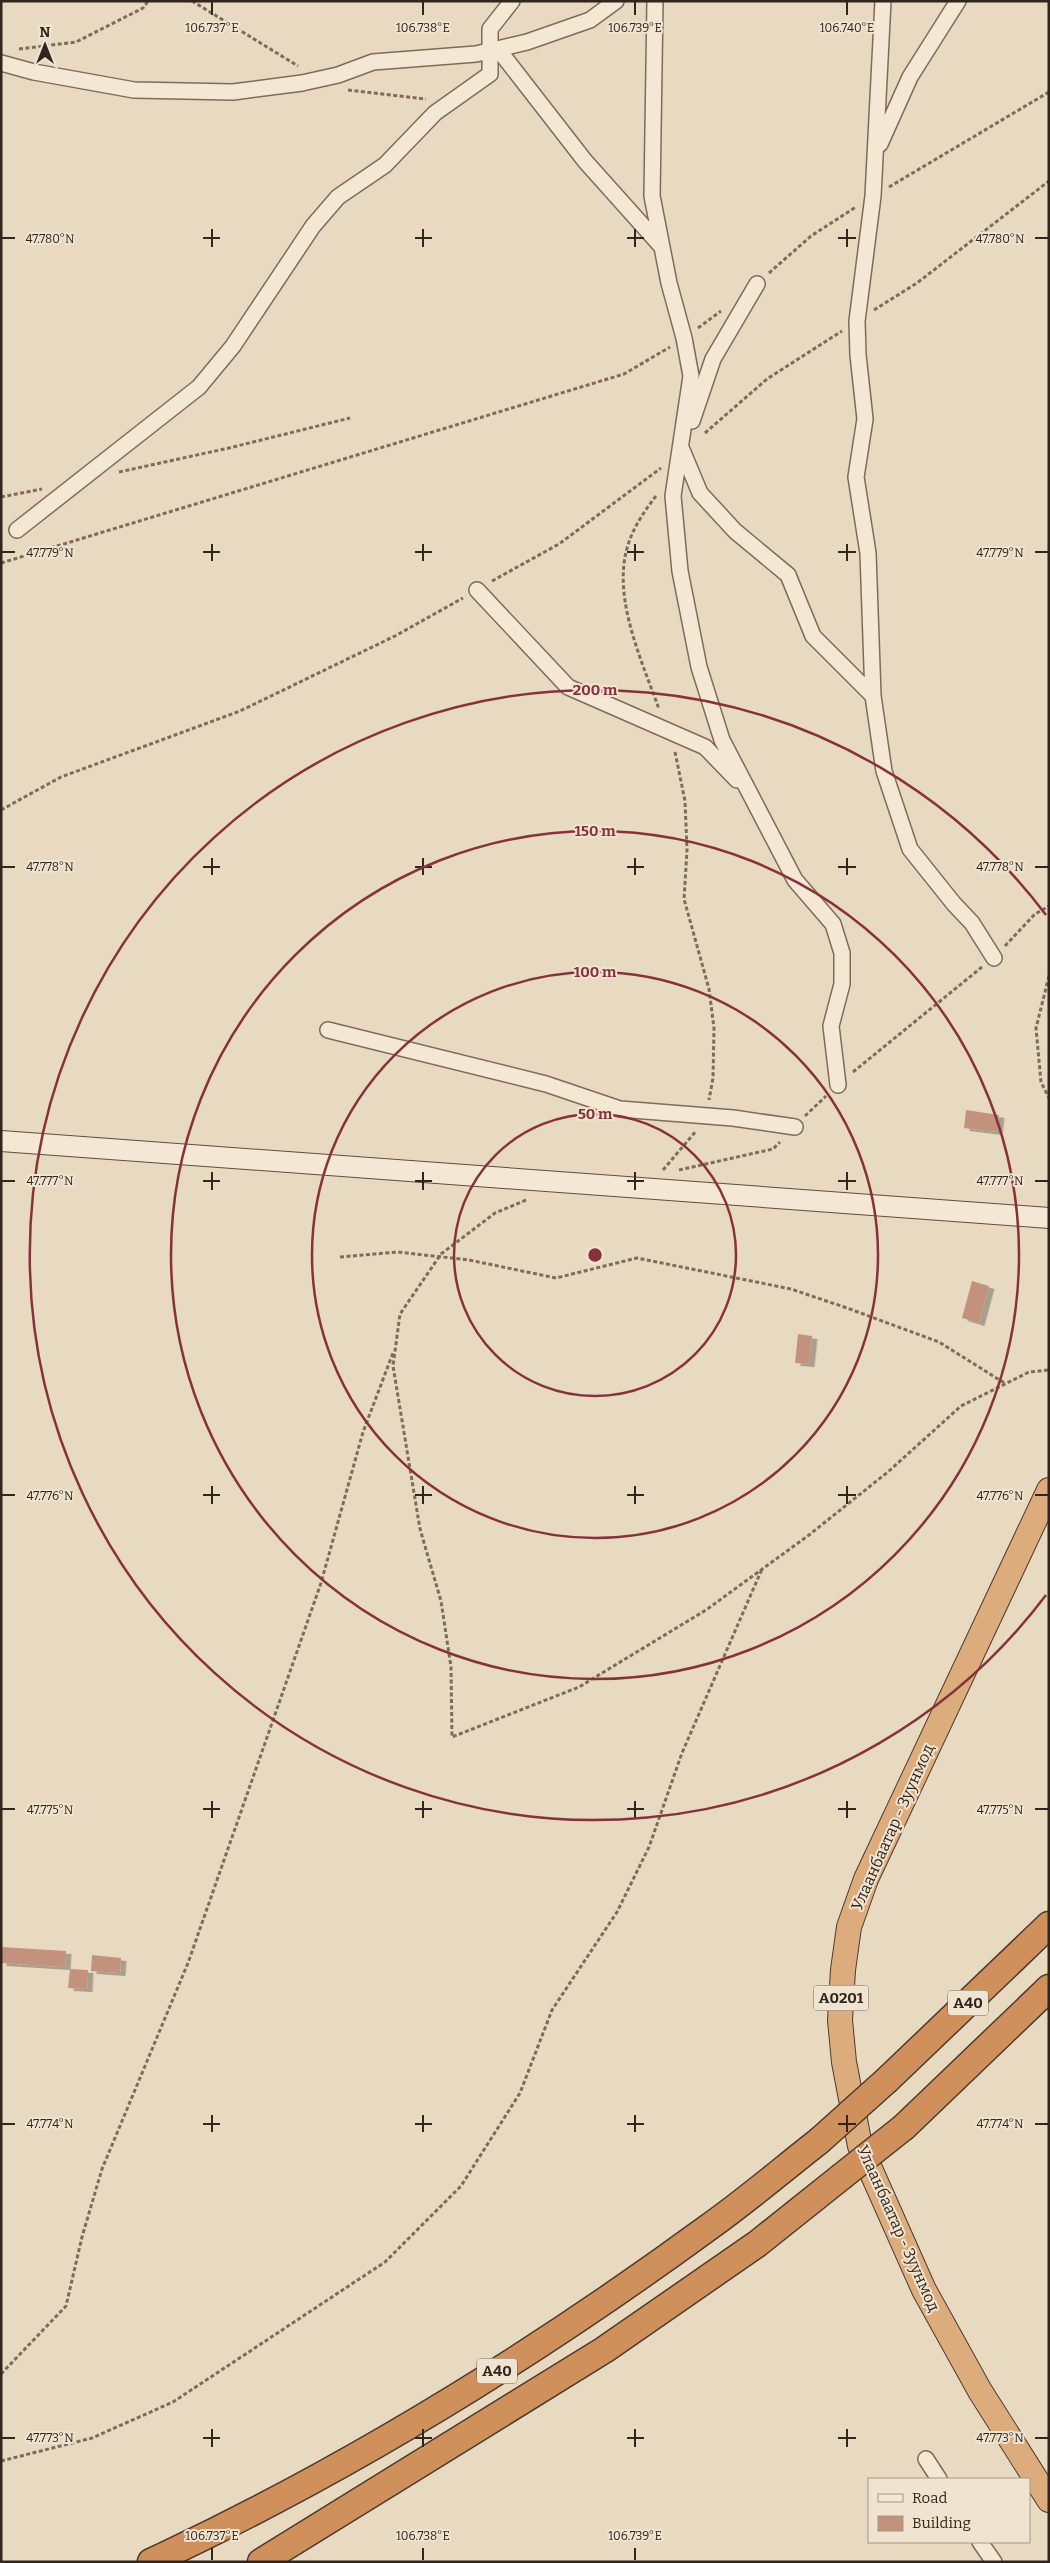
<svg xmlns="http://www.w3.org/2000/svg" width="1050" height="2563" viewBox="0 0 1050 2563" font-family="Bitter,serif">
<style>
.building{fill:#c2927b;filter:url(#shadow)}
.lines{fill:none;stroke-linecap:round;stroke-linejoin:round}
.minor-casing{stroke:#7f6b5b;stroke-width:18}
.secondary-casing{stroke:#614c3e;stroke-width:22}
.trunk-casing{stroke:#4d3a2f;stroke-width:26}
.motorway-casing{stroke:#4d3a2f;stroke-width:29}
.path{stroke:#7f6b5b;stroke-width:3;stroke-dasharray:4 2.5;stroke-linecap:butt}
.minor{stroke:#f4e7d3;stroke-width:15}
.secondary{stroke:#f4e7d3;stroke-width:20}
.trunk{stroke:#dcac7c;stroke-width:24}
.motorway{stroke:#cf905b;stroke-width:26}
.motorway-bridge-casing{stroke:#4d3a2f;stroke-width:29;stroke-linecap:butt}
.motorway-bridge{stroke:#cf905b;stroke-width:26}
.ticks{fill:none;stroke:#31251d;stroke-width:2}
.ring{fill:none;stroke:#87323b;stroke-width:2.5}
.labels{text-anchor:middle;stroke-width:4;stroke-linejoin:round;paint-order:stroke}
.shield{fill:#f0e4d0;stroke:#6a5e53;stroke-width:1}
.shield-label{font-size:15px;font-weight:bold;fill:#31251d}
.street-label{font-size:16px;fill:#31251d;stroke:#f0e4d0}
.ticks-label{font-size:12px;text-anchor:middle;fill:#31251d;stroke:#f0e4d0;stroke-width:4;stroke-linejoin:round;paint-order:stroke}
.centre{fill:#87323b;stroke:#f0e4d0;stroke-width:2.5}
.ring-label{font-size:15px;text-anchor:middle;font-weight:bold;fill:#87323b;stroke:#f0e4d0;stroke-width:4;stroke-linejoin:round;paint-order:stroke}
</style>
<defs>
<filter id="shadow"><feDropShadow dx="5.5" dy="3" stdDeviation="0" flood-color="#0004"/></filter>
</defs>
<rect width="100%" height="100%" fill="#e8d9c1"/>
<path class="building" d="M 966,1110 L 999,1115 L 997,1132 L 964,1128 Z
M 972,1281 L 989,1286 L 979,1323 L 962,1318 Z
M 798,1334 L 812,1336 L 809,1364 L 795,1363 Z
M 1,1947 L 66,1951 L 65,1967 L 1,1963 Z
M 92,1955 L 121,1958 L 120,1973 L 91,1971 Z
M 70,1969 L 88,1970 L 87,1989 L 68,1988 Z"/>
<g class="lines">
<defs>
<path id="minor" d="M 655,1 L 652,196 L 669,283 L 684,338 L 691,376 L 673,496 L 680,571 L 699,667 L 722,740 L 795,880 L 833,924 L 842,953 L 842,984 L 831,1026 L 838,1085
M 883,1 L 873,196 L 857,321 L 858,355 L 865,419 L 856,477 L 868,553 L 873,696 L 884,771 L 910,849 L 954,904 L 972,923 L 994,958
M 498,49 L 585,161 L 661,246
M 1,63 L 34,72 L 134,90 L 233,92 L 302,83 L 338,75 L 373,62 L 476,54 L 527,42 L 590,20 L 616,1
M 880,144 L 910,77 L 958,1
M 692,421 L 713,359 L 757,284
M 682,450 L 700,493 L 735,531 L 788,575 L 813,636 L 873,696
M 17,530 L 199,387 L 233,346 L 313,226 L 338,197 L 385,165 L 435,113 L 490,74 L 490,29 L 512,1
M 477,590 L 568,687 L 705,747 L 737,780
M 328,1030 L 546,1084 L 620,1109 L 733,1118 L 795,1127
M 926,2459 L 939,2479
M 980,2542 L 994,2562"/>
<path id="secondary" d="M 1,1141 L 1049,1218"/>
<path id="trunk" d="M 1049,1490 L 866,1879 L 849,1927 L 843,1970 L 840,2020 L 844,2062 L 860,2146 L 924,2290 L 980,2391 L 1049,2500"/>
<path id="motorway" d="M 887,2080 L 1049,1925
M 904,2127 L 1049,1988
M 151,2562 C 348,2470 534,2355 709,2227 C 747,2200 782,2170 819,2141
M 261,2562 L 604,2350 L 757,2244 L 841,2177"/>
</defs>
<use href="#minor" class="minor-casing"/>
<use href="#secondary" class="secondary-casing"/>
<use href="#trunk" class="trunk-casing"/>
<use href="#motorway" class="motorway-casing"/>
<path class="path" d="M 192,1 L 298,66
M 19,49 L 76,42 L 143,8 L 148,1
M 348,90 L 426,99
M 889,187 L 1049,92
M 769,273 L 811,236 L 856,207
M 874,310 L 917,283 L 1049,181
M 698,328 L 721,311
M 705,433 L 767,379 L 842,331
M 119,472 L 229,448 L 350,418
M 656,496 C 642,514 629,534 625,557 C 616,606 643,664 659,709
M 1,497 L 42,489
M 1,563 L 624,374 L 670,347
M 492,581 L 559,544 L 661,468
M 675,752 L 685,801 L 687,850 L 684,899 L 709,989 L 714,1028 L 713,1078 L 709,1100
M 1,810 L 61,777 L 240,711 L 395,636 L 463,598
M 1005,946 L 1035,914 L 1049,906
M 1049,976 L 1036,1028 L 1041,1082 L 1049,1098
M 853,1072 L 982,967
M 805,1116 L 826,1096
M 663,1170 L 696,1131
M 679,1170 L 773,1149 L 780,1142
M 526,1200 L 495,1213 L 441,1254 L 400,1314 L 393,1366 L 420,1529 L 441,1601 L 451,1667 L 452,1737 L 579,1687 L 706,1610 L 809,1535 L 889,1471 L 961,1406 L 1029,1372 L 1049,1370
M 340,1257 L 398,1252 L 469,1260 L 556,1278 L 637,1258 L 791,1289 L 847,1308 L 939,1342 L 1006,1384
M 1,2374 L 66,2306 L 82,2237 L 102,2169 L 188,1963 L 321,1583 L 363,1432 L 393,1353
M 1,2461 L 92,2438 L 173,2402 L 385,2262 L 461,2186 L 520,2093 L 552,2010 L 617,1912 L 649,1847 L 682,1753 L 762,1569"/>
<use href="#minor" class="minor"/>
<use href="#secondary" class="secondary"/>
<use href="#trunk" class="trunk"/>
<use href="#motorway" class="motorway"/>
<defs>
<path id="motorway-bridge" d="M 819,2141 L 887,2080
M 841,2177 L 904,2127"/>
</defs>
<use href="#motorway-bridge" class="motorway-bridge-casing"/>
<use href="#motorway-bridge" class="motorway-bridge"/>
</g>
<path class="ticks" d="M 212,2 L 212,15M 423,2 L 423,15M 635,2 L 635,15M 847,2 L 847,15M 212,229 L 212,247M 423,229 L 423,247M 635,229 L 635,247M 847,229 L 847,247M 2,238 L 15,238M 203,238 L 220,238M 415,238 L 432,238M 627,238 L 644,238M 838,238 L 856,238M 1035,238 L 1048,238M 212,544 L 212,561M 423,544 L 423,561M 635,544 L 635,561M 847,544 L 847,561M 2,552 L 15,552M 203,552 L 220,552M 415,552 L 432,552M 627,552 L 644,552M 838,552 L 856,552M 1035,552 L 1048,552M 212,858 L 212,875M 423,858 L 423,875M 635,858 L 635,875M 847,858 L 847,875M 2,867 L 15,867M 203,867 L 220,867M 415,867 L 432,867M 627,867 L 644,867M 838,867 L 856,867M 1035,867 L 1048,867M 212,1172 L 212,1190M 423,1172 L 423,1190M 635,1172 L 635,1190M 847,1172 L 847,1190M 2,1181 L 15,1181M 203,1181 L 220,1181M 415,1181 L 432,1181M 627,1181 L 644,1181M 838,1181 L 856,1181M 1035,1181 L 1048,1181M 212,1486 L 212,1504M 423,1486 L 423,1504M 635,1486 L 635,1504M 847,1486 L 847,1504M 2,1495 L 15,1495M 203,1495 L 220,1495M 415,1495 L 432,1495M 627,1495 L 644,1495M 838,1495 L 856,1495M 1035,1495 L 1048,1495M 212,1801 L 212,1818M 423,1801 L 423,1818M 635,1801 L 635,1818M 847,1801 L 847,1818M 2,1809 L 15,1809M 203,1809 L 220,1809M 415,1809 L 432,1809M 627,1809 L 644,1809M 838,1809 L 856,1809M 1035,1809 L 1048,1809M 212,2115 L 212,2132M 423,2115 L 423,2132M 635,2115 L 635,2132M 847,2115 L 847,2132M 2,2124 L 15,2124M 203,2124 L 220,2124M 415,2124 L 432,2124M 627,2124 L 644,2124M 838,2124 L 856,2124M 1035,2124 L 1048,2124M 212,2429 L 212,2447M 423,2429 L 423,2447M 635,2429 L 635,2447M 847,2429 L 847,2447M 2,2438 L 15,2438M 203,2438 L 220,2438M 415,2438 L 432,2438M 627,2438 L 644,2438M 838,2438 L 856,2438M 1035,2438 L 1048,2438M 212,2548 L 212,2560M 423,2548 L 423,2560M 635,2548 L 635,2560"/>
<g class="ring">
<circle cx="595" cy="1255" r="141"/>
<circle cx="595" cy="1255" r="283"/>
<circle cx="595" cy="1255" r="424"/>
<path d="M1046 1595A565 565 0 1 1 1046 915"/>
</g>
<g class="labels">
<g class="shield">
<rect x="813.5" y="1985.5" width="55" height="25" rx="4"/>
<rect x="948" y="1990.5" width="40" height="25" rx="4"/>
<rect x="477" y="2358.5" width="40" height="25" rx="4"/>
</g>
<g class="shield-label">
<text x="841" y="2003">A0201</text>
<text x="968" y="2008">A40</text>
<text x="497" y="2376">A40</text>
</g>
<g class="street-label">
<text transform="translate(892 1827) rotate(-66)" y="6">Улаанбаатар - Зуунмод</text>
<text transform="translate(899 2228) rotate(66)" y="6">Улаанбаатар - Зуунмод</text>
</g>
</g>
<g class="ticks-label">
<text x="212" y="32">106.737°E</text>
<text x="423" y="32">106.738°E</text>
<text x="635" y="32">106.739°E</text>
<text x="847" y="32">106.740°E</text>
<text x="50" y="243">47.780°N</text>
<text x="1000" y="243">47.780°N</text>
<text x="50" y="557">47.779°N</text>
<text x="1000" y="557">47.779°N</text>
<text x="50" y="871">47.778°N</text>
<text x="1000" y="871">47.778°N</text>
<text x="50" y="1185">47.777°N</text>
<text x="1000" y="1185">47.777°N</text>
<text x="50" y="1500">47.776°N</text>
<text x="1000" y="1500">47.776°N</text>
<text x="50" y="1814">47.775°N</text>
<text x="1000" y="1814">47.775°N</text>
<text x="50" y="2128">47.774°N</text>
<text x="1000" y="2128">47.774°N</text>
<text x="50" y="2442">47.773°N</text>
<text x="1000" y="2442">47.773°N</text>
<text x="212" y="2540">106.737°E</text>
<text x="423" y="2540">106.738°E</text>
<text x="635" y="2540">106.739°E</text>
</g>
<circle cx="595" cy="1255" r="8" class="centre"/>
<g class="ring-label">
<text x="595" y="695">200 m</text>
<text x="595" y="836">150 m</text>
<text x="595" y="977">100 m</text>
<text x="595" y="1119">50 m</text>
</g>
<rect width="1050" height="2563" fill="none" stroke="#31251d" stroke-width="5"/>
<rect x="868" y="2478" width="162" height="65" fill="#f0e4d0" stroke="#a49888"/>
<rect x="878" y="2494" width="25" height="8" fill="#f4e7d3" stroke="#a49888"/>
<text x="912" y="2503" font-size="15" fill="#31251d">Road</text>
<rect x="878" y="2516" width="25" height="15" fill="#c2927b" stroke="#a49888"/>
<text x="912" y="2528" font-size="15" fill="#31251d">Building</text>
<g transform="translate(45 45)" stroke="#f0e4d0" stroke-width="4" paint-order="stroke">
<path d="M0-4L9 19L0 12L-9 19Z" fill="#31251d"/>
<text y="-8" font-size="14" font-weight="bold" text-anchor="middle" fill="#31251d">N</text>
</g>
</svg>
